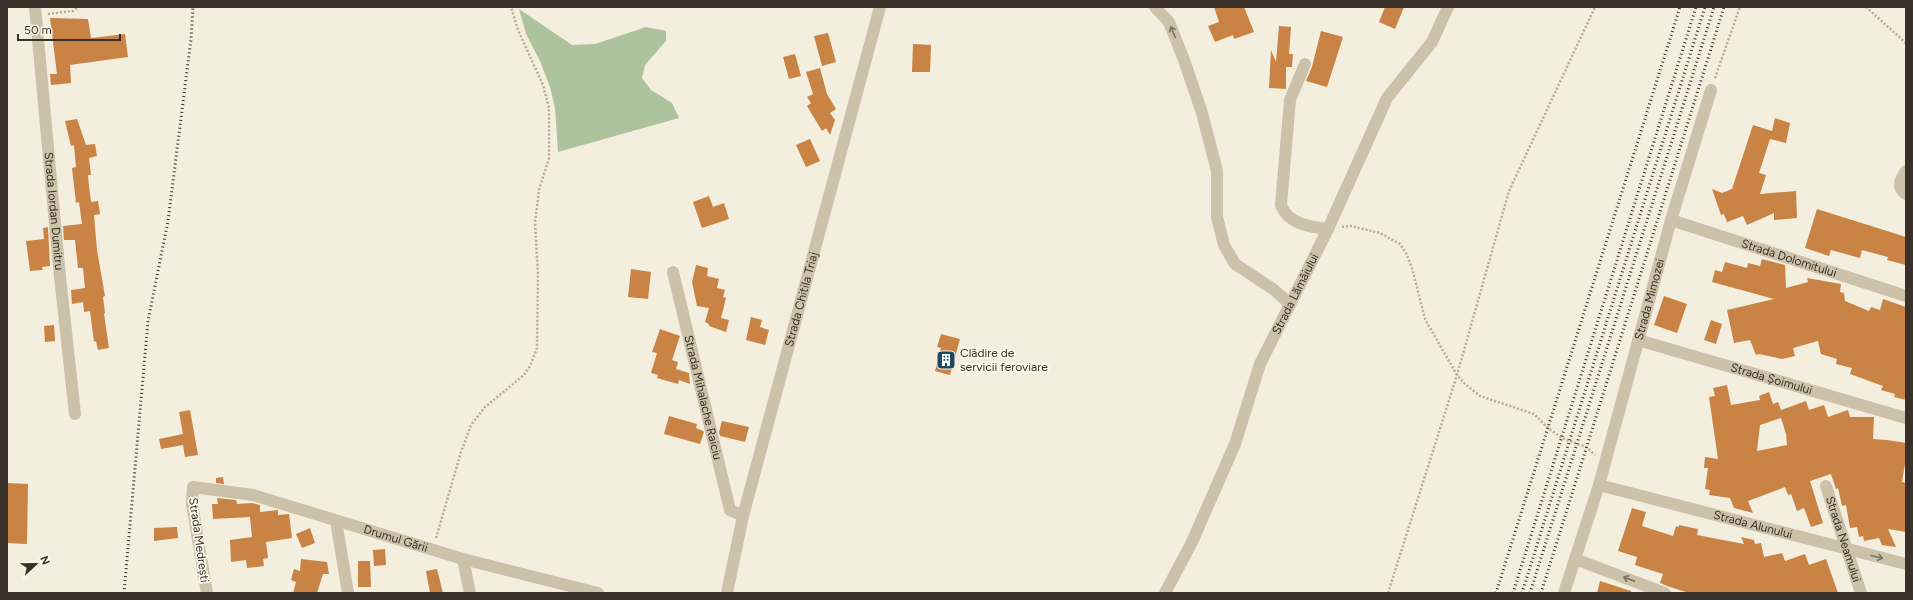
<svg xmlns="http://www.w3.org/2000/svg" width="1913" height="600" viewBox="0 0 1913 600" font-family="Figtree,sans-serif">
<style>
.green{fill:#adc39d}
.building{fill:#c98345;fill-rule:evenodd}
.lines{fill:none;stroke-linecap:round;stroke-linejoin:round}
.path{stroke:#b8ab93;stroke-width:2.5;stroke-dasharray:2 2;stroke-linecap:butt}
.minor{stroke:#ccc1a9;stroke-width:12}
.rail{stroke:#393129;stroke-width:3;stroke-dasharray:1 3;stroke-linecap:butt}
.oneway{stroke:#7b7263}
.labels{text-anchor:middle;stroke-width:3.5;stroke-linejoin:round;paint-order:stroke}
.street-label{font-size:12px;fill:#393129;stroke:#faf7ea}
.poi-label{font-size:12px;fill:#393129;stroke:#faf7ea;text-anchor:start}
</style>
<rect width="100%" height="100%" fill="#f3eedd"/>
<path class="green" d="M 519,9 L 572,45 L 595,44 L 646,27 L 666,31 L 666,41 L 645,65 L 642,78 L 651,90 L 672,103 L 679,118 L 558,152 L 555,108 L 550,87 L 540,61 L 526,34 Z"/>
<path class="building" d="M 1214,7 L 1244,7 L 1254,32 L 1234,39 L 1233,35 L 1215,42 L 1208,26 L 1219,22 Z
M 1385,7 L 1404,7 L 1395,29 L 1379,22 Z
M 50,18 L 88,19 L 91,38 L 125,34 L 128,57 L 70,65 L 71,83 L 51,85 L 50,74 L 57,74 Z
M 1279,26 L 1291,27 L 1289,54 L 1293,54 L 1292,67 L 1286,67 L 1286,89 L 1269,88 L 1271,50 L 1276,62 Z
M 1321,31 L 1343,37 L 1327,87 L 1306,81 L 1312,67 Z
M 828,33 L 836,62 L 822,66 L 814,36 Z
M 913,44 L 931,45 L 930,72 L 912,72 Z
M 795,54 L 801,76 L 789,79 L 783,57 Z
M 820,68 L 827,94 L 836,109 L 830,113 L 835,120 L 830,135 L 826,128 L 822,131 L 807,106 L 811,103 L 807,97 L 813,94 L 806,72 Z
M 1775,118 L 1790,123 L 1786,143 L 1770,139 L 1771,136 L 1759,173 L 1766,175 L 1760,194 L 1796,191 L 1797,218 L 1774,220 L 1774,213 L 1747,225 L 1743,216 L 1727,222 L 1724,214 L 1721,215 L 1712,189 L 1722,193 L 1732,189 L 1753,125 L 1772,131 Z
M 77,119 L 86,145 L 95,144 L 97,156 L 89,158 L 91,175 L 88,175 L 89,187 L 91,202 L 98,201 L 100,214 L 94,215 L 97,250 L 105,296 L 103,297 L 105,313 L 104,314 L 109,348 L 98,350 L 96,341 L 94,342 L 90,311 L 84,312 L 83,302 L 72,304 L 71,290 L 85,288 L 83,268 L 78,268 L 75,240 L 64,240 L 63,226 L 82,224 L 79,202 L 76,203 L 72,168 L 76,167 L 74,145 L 71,146 L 65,121 Z
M 810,139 L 820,161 L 806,167 L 796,145 Z
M 709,196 L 713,207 L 724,203 L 729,219 L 702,228 L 693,202 Z
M 1817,209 L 1906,237 L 1906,265 L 1887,260 L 1888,257 L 1862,250 L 1860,258 L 1831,250 L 1829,256 L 1805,248 Z
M 48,227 L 50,266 L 42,267 L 43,270 L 30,271 L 26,241 L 44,239 L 43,228 Z
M 1762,259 L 1785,265 L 1786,288 L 1808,282 L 1807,278 L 1841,284 L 1840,292 L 1844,293 L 1845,301 L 1869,311 L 1871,307 L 1880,310 L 1883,299 L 1906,307 L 1906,400 L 1894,397 L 1895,394 L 1881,390 L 1883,386 L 1850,374 L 1852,368 L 1836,364 L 1837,359 L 1821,354 L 1818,341 L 1793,348 L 1795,356 L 1782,359 L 1759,354 L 1756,355 L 1750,340 L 1734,343 L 1727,310 L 1774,299 L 1712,282 L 1715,270 L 1722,272 L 1725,262 L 1747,268 L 1748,263 L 1760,266 Z
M 696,265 L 708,268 L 707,276 L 719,279 L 717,288 L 725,290 L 723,297 L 726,298 L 721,318 L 729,320 L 726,332 L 709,326 L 709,324 L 705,322 L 709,308 L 697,306 L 692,282 Z
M 631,269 L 651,272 L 648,299 L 628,297 Z
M 1664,296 L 1687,304 L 1677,333 L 1654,325 Z
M 751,317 L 762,320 L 760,327 L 769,330 L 765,345 L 746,340 Z
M 1711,320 L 1722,324 L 1716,344 L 1704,340 Z
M 54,325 L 55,341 L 45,342 L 44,326 Z
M 660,329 L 680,336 L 672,360 L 678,362 L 676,369 L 689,373 L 690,384 L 679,380 L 678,384 L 657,378 L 658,375 L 651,373 L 657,353 L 652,352 Z
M 941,334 L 960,339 L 950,375 L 935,371 L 941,348 L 937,347 Z
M 1727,385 L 1731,405 L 1760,400 L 1759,396 L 1769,392 L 1773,404 L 1778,402 L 1781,410 L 1806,401 L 1809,410 L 1824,405 L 1828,417 L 1848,410 L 1850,417 L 1874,417 L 1873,439 L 1887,440 L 1906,443 L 1906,458 L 1902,482 L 1906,483 L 1906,532 L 1888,529 L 1896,547 L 1882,545 L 1879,538 L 1864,541 L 1863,536 L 1859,537 L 1857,527 L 1850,528 L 1846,505 L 1842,506 L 1838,488 L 1836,489 L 1831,474 L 1810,481 L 1823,523 L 1811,527 L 1804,508 L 1797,511 L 1791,494 L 1788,495 L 1785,487 L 1748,501 L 1753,513 L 1734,508 L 1730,498 L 1709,495 L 1710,490 L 1705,489 L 1708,468 L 1704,468 L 1705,457 L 1718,459 L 1709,397 L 1715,396 L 1713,388 ZM 1781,418 L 1786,434 L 1787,445 L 1757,451 L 1760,425 Z
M 190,410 L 198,455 L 185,457 L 183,445 L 161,449 L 159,439 L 183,434 L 179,412 Z
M 669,416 L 697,424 L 696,428 L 703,431 L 704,432 L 700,444 L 664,434 Z
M 722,421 L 749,427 L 745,442 L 720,436 L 719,432 Z
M 223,477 L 224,484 L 216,483 L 216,478 Z
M 7,483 L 28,484 L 27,544 L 7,543 Z
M 217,498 L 236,500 L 237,504 L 252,503 L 260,505 L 260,512 L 278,510 L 278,515 L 289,514 L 292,538 L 266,542 L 268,558 L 263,559 L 264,566 L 247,568 L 246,560 L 231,562 L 230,540 L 252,537 L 250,517 L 213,519 L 212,504 L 218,504 Z
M 1632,508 L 1646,512 L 1642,526 L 1673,536 L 1676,526 L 1679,527 L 1679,525 L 1698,529 L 1697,535 L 1744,544 L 1741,537 L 1754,540 L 1755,544 L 1761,543 L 1764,557 L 1782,553 L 1785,561 L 1805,554 L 1809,565 L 1826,559 L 1838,593 L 1689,593 L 1670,587 L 1660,583 L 1663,574 L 1635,565 L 1637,557 L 1618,551 Z
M 177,527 L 178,538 L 154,541 L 154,528 Z
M 310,528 L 315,543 L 302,548 L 296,534 Z
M 385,549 L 386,565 L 374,566 L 373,550 Z
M 301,559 L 327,562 L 329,574 L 323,574 L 317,593 L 293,593 L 296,582 L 291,580 L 294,569 L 300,571 Z
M 358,561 L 370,561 L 371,587 L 358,587 Z
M 437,569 L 443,593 L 430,593 L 426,571 Z
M 1600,581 L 1631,591 L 1631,593 L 1597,593 Z"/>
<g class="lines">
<path class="path" d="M 1866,7 L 1906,43
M 48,14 L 73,11 L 78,7
M 1715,78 L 1740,7
M 1342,227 L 1351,226 L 1380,233 L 1400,244 L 1406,253 L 1412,268 L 1425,319 L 1457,375 L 1465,384 L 1480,396 L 1534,414 L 1548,428 L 1562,438 L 1586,447 L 1595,455
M 436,538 L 461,452 L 471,425 L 485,407 L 524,375 L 530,366 L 537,348 L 538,275 L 535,223 L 539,190 L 549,158 L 549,108 L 543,85 L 518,30 L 511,7
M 1388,593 L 1457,375 L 1509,191 L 1595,7"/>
<g class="minor">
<path id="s1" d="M 35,7 L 60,277 L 75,414"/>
<path d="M 1155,7 L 1169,22 L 1184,60 L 1202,113 L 1217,171 L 1217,217 L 1224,245 L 1235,264 L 1273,289 L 1290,304"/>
<path d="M 1305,64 L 1290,100 L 1281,205 C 1288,224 1310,227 1328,229"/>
<path d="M 1906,171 C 1900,180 1896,187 1906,194"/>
<path id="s2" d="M 1671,220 L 1906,296"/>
<path id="s3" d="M 673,272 L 730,510 L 743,516"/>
<path id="s4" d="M 1638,340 L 1906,418"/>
<path id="s5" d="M 1599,485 L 1906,564"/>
<path id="s6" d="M 1826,486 L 1861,593"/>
<path d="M 336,521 L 348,593"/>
<path d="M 463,559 L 470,593"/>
<path d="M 1575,559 L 1665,593"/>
<path id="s7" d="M 207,593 L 192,504 L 193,487 L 253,495 L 463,559 L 598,593"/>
<path id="s8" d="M 727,593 L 743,516 L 880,7"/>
<path id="s9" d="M 1165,593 L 1192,542 L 1235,444 L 1260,364 L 1328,229 L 1387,98 L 1432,42 L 1448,7"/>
<path id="s10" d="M 1564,593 L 1599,485 L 1671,220 L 1711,90"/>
</g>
<path class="rail" d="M 124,593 L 148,321 L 168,221 L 191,39 L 193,7
M 1496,593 L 1680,7
M 1513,593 L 1696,7
M 1522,593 L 1705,7
M 1530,593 L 1714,7
M 1541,593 L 1724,7"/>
</g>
<defs><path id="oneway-shaft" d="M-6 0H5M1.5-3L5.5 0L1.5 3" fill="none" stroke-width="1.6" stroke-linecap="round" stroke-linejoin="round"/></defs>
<g class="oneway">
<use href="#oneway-shaft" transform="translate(1173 32) rotate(-113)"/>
<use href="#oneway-shaft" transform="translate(1877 557) rotate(14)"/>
<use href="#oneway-shaft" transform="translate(1629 579) rotate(-159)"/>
</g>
<defs>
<symbol id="building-square" viewBox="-11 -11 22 22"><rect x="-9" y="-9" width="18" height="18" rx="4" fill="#1d495c" stroke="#faf7ea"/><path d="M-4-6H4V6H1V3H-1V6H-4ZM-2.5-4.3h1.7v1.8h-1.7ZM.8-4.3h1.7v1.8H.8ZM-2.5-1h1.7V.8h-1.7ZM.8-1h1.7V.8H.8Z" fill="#fff"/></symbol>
</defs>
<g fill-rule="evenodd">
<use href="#building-square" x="935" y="349" width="22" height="22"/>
</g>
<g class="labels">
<g class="street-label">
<text dy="4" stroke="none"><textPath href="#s1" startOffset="205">Strada Iordan Dumitru</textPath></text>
<text dy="4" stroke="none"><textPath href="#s2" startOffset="124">Strada Dolomitului</textPath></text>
<text dy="4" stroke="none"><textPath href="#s9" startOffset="327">Strada Lămâiului</textPath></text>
<text dy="4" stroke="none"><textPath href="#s8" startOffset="303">Strada Chitila Triaj</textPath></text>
<text dy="4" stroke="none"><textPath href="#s10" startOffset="306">Strada Mimozei</textPath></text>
<text dy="4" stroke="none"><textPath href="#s4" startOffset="139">Strada Șoimului</textPath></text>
<text dy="4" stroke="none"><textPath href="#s3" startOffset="129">Strada Mihalache Raiciu</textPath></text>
<text dy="4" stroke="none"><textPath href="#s5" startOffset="159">Strada Alunului</textPath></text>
<text dy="4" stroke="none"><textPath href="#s7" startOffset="317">Drumul Gării</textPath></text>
<text dy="4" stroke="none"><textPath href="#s6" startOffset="56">Strada Neamului</textPath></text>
<text transform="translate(199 540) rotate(82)" y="4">Strada Medrești</text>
</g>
<g class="poi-label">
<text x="960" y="357">Clădire de<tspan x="960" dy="14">servicii feroviare</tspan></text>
</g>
</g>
<rect width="1913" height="600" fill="none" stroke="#393129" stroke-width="16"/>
<g transform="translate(36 564) rotate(68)" stroke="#faf7ea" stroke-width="3" paint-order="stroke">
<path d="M0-3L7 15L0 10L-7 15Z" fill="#393129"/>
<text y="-6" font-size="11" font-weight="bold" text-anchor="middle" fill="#393129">N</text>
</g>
<path d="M18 34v6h102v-6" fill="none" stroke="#393129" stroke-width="2"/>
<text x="24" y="34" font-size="12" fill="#393129" stroke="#faf7ea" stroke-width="3" paint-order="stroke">50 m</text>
</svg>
